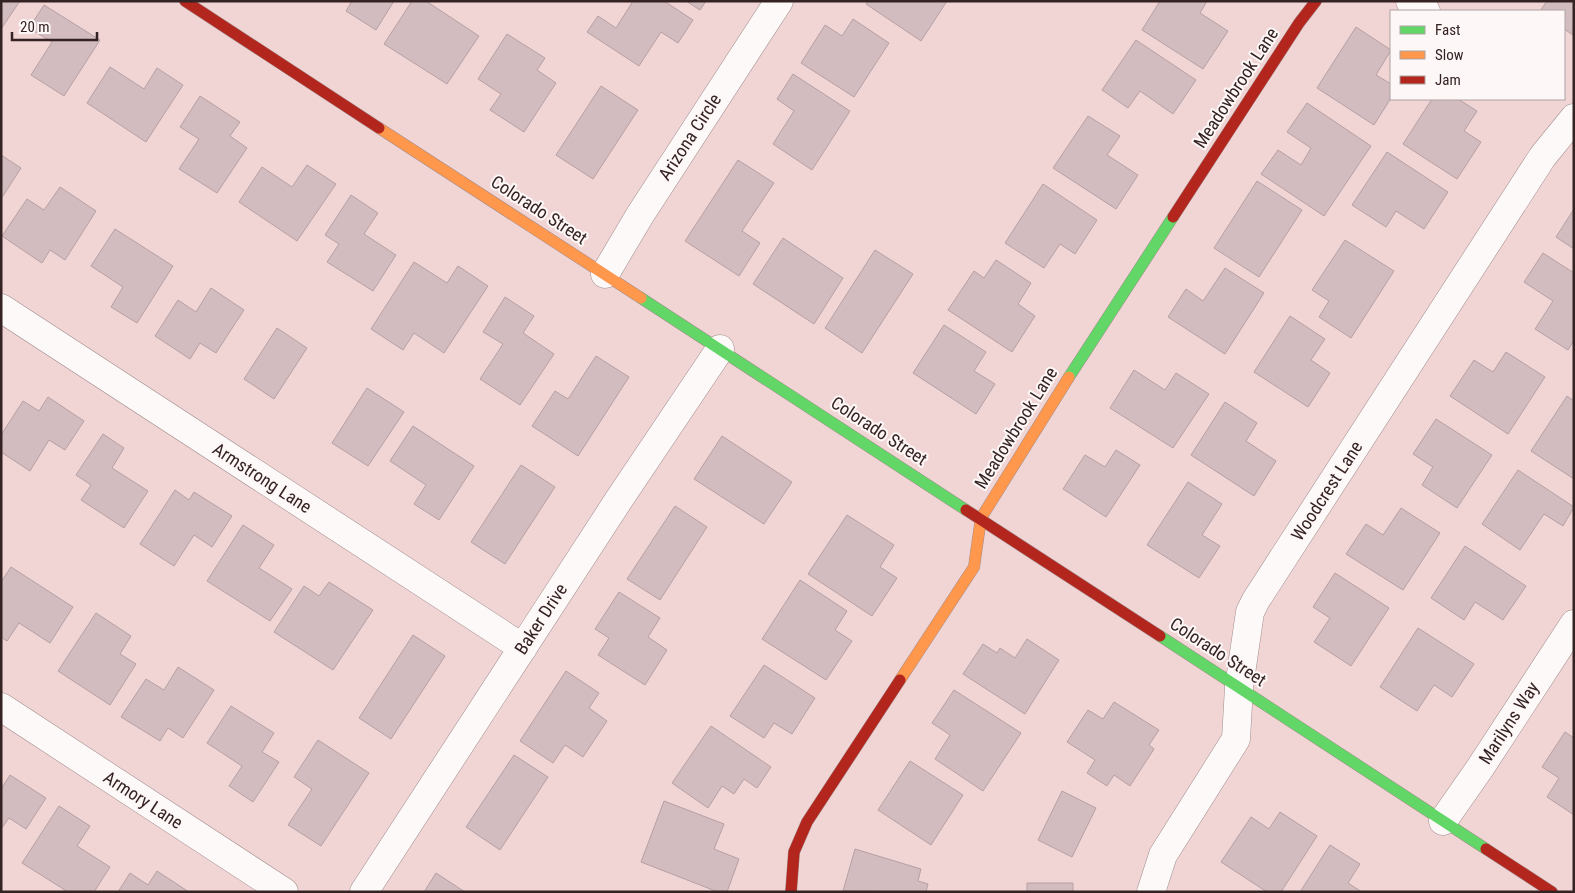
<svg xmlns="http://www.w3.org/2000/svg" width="1575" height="893" viewBox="0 0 1575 893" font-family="'Roboto Condensed',sans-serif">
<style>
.building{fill:#d2bcbf;stroke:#b5a0a3}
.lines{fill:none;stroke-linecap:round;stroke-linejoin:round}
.street-casing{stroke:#a18c8c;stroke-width:29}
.fast-casing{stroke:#a18c8c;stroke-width:12}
.slow-casing{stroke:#a18c8c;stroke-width:12}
.jam-casing{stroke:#a18c8c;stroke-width:12}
.street{stroke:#fdf9f9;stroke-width:28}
.fast{stroke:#63d668;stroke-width:11}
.slow{stroke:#ff974d;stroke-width:11}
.jam{stroke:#b3261e;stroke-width:11}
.labels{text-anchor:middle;stroke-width:4;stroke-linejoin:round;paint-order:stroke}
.street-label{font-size:18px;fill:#352222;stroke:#fdf7f7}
</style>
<rect width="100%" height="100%" fill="#f1d5d5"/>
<path class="building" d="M 1,1 L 20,1 L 1,29 Z
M 352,1 L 394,1 L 376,30 L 346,11 Z
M 412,1 L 426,1 L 479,36 L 447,84 L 384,44 Z
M 633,1 L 664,1 L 693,20 L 678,43 L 661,32 L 639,66 L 587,32 L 598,16 L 616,28 Z
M 686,1 L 706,1 L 700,10 Z
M 868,1 L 947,1 L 921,41 L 866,4 Z
M 1160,1 L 1207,1 L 1200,13 L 1228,31 L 1203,69 L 1142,30 Z
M 1547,1 L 1574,1 L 1573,35 L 1564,29 L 1564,11 L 1540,11 Z
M 44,5 L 100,40 L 64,96 L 31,75 L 52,42 L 29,28 Z
M 853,19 L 889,43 L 854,97 L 801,63 L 825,25 L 842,36 Z
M 1356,27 L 1391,50 L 1376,75 L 1391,84 L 1391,98 L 1374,125 L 1317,88 Z
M 507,34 L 545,58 L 537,70 L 556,83 L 524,132 L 490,110 L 501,94 L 478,79 Z
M 1136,40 L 1196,80 L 1173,114 L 1140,91 L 1128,108 L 1102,90 Z
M 110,67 L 144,89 L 157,68 L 183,85 L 146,142 L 87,103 Z
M 793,74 L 850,111 L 812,170 L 773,144 L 794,111 L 777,99 Z
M 601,86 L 638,110 L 593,179 L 556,155 Z
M 200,96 L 240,122 L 230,136 L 247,148 L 217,193 L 179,169 L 199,139 L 180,127 Z
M 1432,99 L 1458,99 L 1477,111 L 1464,131 L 1481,142 L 1457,179 L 1403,144 Z
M 1307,103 L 1371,146 L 1324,216 L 1261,174 L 1278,150 L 1301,165 L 1311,148 L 1287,132 Z
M 1088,116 L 1120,136 L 1107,155 L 1138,175 L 1116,209 L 1053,168 Z
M 1387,152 L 1448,192 L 1424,229 L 1396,211 L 1386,227 L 1352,205 Z
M 1,155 L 21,168 L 1,199 Z
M 738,160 L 774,183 L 742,231 L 760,243 L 739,276 L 685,241 Z
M 307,165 L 336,184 L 297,241 L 239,202 L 262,167 L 292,187 Z
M 1257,181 L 1302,210 L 1259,277 L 1214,248 Z
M 1043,184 L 1097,220 L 1075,254 L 1060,244 L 1044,268 L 1005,243 Z
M 60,187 L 96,211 L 65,260 L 50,250 L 42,263 L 2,236 L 27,199 L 44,210 Z
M 351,195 L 378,213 L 364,234 L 396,255 L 373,291 L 327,262 L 339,244 L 325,235 Z
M 1574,209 L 1574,249 L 1556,237 Z
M 115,229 L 173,266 L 137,323 L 111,307 L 123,287 L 91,266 Z
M 783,238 L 843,278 L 814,324 L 753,284 Z
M 1345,240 L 1394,271 L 1351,338 L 1319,317 L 1329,301 L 1312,290 Z
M 875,250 L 913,274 L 862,353 L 825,328 Z
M 1543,253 L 1574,273 L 1574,340 L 1568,350 L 1535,329 L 1553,301 L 1524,282 Z
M 996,260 L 1031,283 L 1018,304 L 1035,316 L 1012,352 L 948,310 L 974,271 L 984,278 Z
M 414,262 L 447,283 L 458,266 L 488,286 L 444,353 L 414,333 L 403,350 L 371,329 Z
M 1225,268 L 1264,293 L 1225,354 L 1168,317 L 1186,289 L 1203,301 Z
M 211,288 L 244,310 L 216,353 L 200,343 L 190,359 L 155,336 L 178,300 L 196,312 Z
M 505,297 L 534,316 L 523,333 L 554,354 L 520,405 L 480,379 L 503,344 L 483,332 Z
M 1290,316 L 1325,339 L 1311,360 L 1330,373 L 1308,407 L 1254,372 Z
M 944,325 L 986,352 L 974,371 L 995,384 L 976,414 L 913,373 Z
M 277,328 L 307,348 L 274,399 L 244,379 Z
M 1506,352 L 1545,377 L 1508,434 L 1450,396 L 1474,360 L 1493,372 Z
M 596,356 L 629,377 L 578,456 L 532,426 L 555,391 L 568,399 Z
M 1134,370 L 1165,390 L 1176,373 L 1209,394 L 1173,448 L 1110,408 Z
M 367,388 L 404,412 L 368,466 L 332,443 Z
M 1567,396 L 1574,401 L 1574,479 L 1531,451 Z
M 48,397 L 84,421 L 65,450 L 49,440 L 30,471 L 1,452 L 1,435 L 23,401 L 39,411 Z
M 1225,402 L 1257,423 L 1246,441 L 1276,461 L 1254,496 L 1191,455 Z
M 1436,419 L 1492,455 L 1457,508 L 1422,485 L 1433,467 L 1413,454 Z
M 413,426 L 474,466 L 439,520 L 414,504 L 426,485 L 390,461 Z
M 103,434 L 124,448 L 112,468 L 148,491 L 124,528 L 81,500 L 91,485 L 76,475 Z
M 722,436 L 792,482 L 764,524 L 694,479 Z
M 1116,450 L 1140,465 L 1106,517 L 1063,489 L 1085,455 L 1105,467 Z
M 521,465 L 555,487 L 505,564 L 471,542 Z
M 1518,470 L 1574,507 L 1563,526 L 1544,514 L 1520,550 L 1482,524 Z
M 1188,482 L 1222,504 L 1202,535 L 1220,546 L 1199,578 L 1147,545 Z
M 175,490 L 189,500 L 194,492 L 232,516 L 212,547 L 194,535 L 174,566 L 140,544 Z
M 675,506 L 707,527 L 660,600 L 627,579 Z
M 1401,508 L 1440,533 L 1403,590 L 1346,554 L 1366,524 L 1383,535 Z
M 847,515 L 894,545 L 880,567 L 897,578 L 872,616 L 808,574 Z
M 243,525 L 274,545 L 259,568 L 292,589 L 270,621 L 207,581 Z
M 1465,546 L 1526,586 L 1503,620 L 1475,602 L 1464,620 L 1431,598 Z
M 11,567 L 73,607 L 50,643 L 19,623 L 7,641 L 1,637 L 1,582 Z
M 1335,573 L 1389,608 L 1351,666 L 1314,642 L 1330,618 L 1313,607 Z
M 800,580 L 847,611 L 835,630 L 852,641 L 826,680 L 762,639 Z
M 329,582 L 373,610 L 333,670 L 274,632 L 304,586 L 319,596 Z
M 619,592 L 660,618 L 648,637 L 667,650 L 645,685 L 598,655 L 609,638 L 595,629 Z
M 96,613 L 131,636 L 120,654 L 136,664 L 110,705 L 58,671 Z
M 1418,628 L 1474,664 L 1452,697 L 1434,685 L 1417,711 L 1380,687 Z
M 413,635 L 445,656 L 391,739 L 359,718 Z
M 1027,639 L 1059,660 L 1025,714 L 963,674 L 983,644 L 997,653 L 1000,648 L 1015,658 Z
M 764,665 L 815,698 L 792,734 L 774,723 L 764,738 L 730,716 Z
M 178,667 L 214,690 L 183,738 L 168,728 L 160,741 L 121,717 L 146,679 L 164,690 Z
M 566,671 L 599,693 L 589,708 L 607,721 L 583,757 L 565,745 L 553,763 L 520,741 Z
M 954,690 L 1021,733 L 983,791 L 935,759 L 950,735 L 932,723 Z
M 1114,702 L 1159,730 L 1149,745 L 1154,749 L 1130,786 L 1114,775 L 1107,786 L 1087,773 L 1095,760 L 1067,742 L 1088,710 L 1103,719 Z
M 231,706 L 274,733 L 262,752 L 279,762 L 253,802 L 229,786 L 242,766 L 207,743 Z
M 711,726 L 771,767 L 757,788 L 744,779 L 734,794 L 722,786 L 708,808 L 672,783 Z
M 1565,732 L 1574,738 L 1574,815 L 1547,797 L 1559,778 L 1542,767 Z
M 318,740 L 369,773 L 321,846 L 288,825 L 312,789 L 294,777 Z
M 514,755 L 548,777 L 500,850 L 466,827 Z
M 910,761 L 963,795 L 931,845 L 878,810 Z
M 10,775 L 46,798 L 26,829 L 9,818 L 1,829 L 1,789 Z
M 1062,791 L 1096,808 L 1072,857 L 1038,840 Z
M 664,801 L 724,824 L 714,849 L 739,859 L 727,892 L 718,892 L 641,862 Z
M 59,806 L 90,826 L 77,846 L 110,867 L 94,892 L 68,892 L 22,863 Z
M 1280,812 L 1317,836 L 1281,892 L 1267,892 L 1221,862 L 1251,817 L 1269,829 Z
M 1330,845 L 1360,864 L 1348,883 L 1362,892 L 1300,892 Z
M 855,849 L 921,869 L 918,881 L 928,884 L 926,892 L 843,891 Z
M 157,871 L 189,892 L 118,892 L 130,873 L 148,885 Z
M 436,873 L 465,892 L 424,892 Z
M 1027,883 L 1073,883 L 1073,892 L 1027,892 Z"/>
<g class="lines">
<defs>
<path id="street" d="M 1410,1 L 1426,11
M 605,274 L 640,215 L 779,1
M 1,308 L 523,648
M 1,707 L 284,892
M 1443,821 L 1480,768 L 1574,624
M 364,892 L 616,504 L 720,349
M 1151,892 L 1163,855 L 1236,739 L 1239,687 L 1250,612 L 1256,600 L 1543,156 L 1574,118"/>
<path id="fast" d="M 641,298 L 966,510
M 1069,377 L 1173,217
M 1160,636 L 1486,849"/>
<path id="slow" d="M 379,128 L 641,298
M 900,680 L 974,567 L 981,518 L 1069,377"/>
<path id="jam" d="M 185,1 L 379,128
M 1173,217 L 1299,23 L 1316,1
M 966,510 L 1160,636
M 1486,849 L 1552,892
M 791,892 L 794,852 L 807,822 L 900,680"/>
</defs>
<use href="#street" class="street-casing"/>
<use href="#fast" class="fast-casing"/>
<use href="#slow" class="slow-casing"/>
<use href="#jam" class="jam-casing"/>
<use href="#street" class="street"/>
<use href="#fast" class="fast"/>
<use href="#slow" class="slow"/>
<use href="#jam" class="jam"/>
</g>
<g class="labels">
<g class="street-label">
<text transform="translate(1236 88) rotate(-57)" y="6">Meadowbrook Lane</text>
<text transform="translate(690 137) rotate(-57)" y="6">Arizona Circle</text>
<text transform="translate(539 210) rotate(33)" y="6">Colorado Street</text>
<text transform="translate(1016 428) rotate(-58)" y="6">Meadowbrook Lane</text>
<text transform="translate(879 431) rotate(33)" y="6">Colorado Street</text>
<text transform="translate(262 478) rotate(33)" y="6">Armstrong Lane</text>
<text transform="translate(1327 491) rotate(-57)" y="6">Woodcrest Lane</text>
<text transform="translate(541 619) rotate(-57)" y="6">Baker Drive</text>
<text transform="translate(1218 652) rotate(33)" y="6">Colorado Street</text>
<text transform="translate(1509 723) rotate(-57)" y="6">Marilyns Way</text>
<text transform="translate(143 800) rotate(33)" y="6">Armory Lane</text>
</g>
</g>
<rect width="1575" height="893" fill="none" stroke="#352222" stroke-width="5"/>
<rect x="1390" y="10" width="175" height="90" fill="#fdf7f7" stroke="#ada2a2"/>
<rect x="1400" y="26" width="25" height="8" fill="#63d668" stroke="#ada2a2"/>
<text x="1435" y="35" font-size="15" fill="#352222">Fast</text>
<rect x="1400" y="51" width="25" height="8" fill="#ff974d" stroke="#ada2a2"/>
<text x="1435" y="60" font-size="15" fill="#352222">Slow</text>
<rect x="1400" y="76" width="25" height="8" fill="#b3261e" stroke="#ada2a2"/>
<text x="1435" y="85" font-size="15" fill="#352222">Jam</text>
<path d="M12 32v8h85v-8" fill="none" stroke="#352222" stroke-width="2.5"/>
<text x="20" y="32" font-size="15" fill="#352222" stroke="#fdf7f7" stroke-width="4" paint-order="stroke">20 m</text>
</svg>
